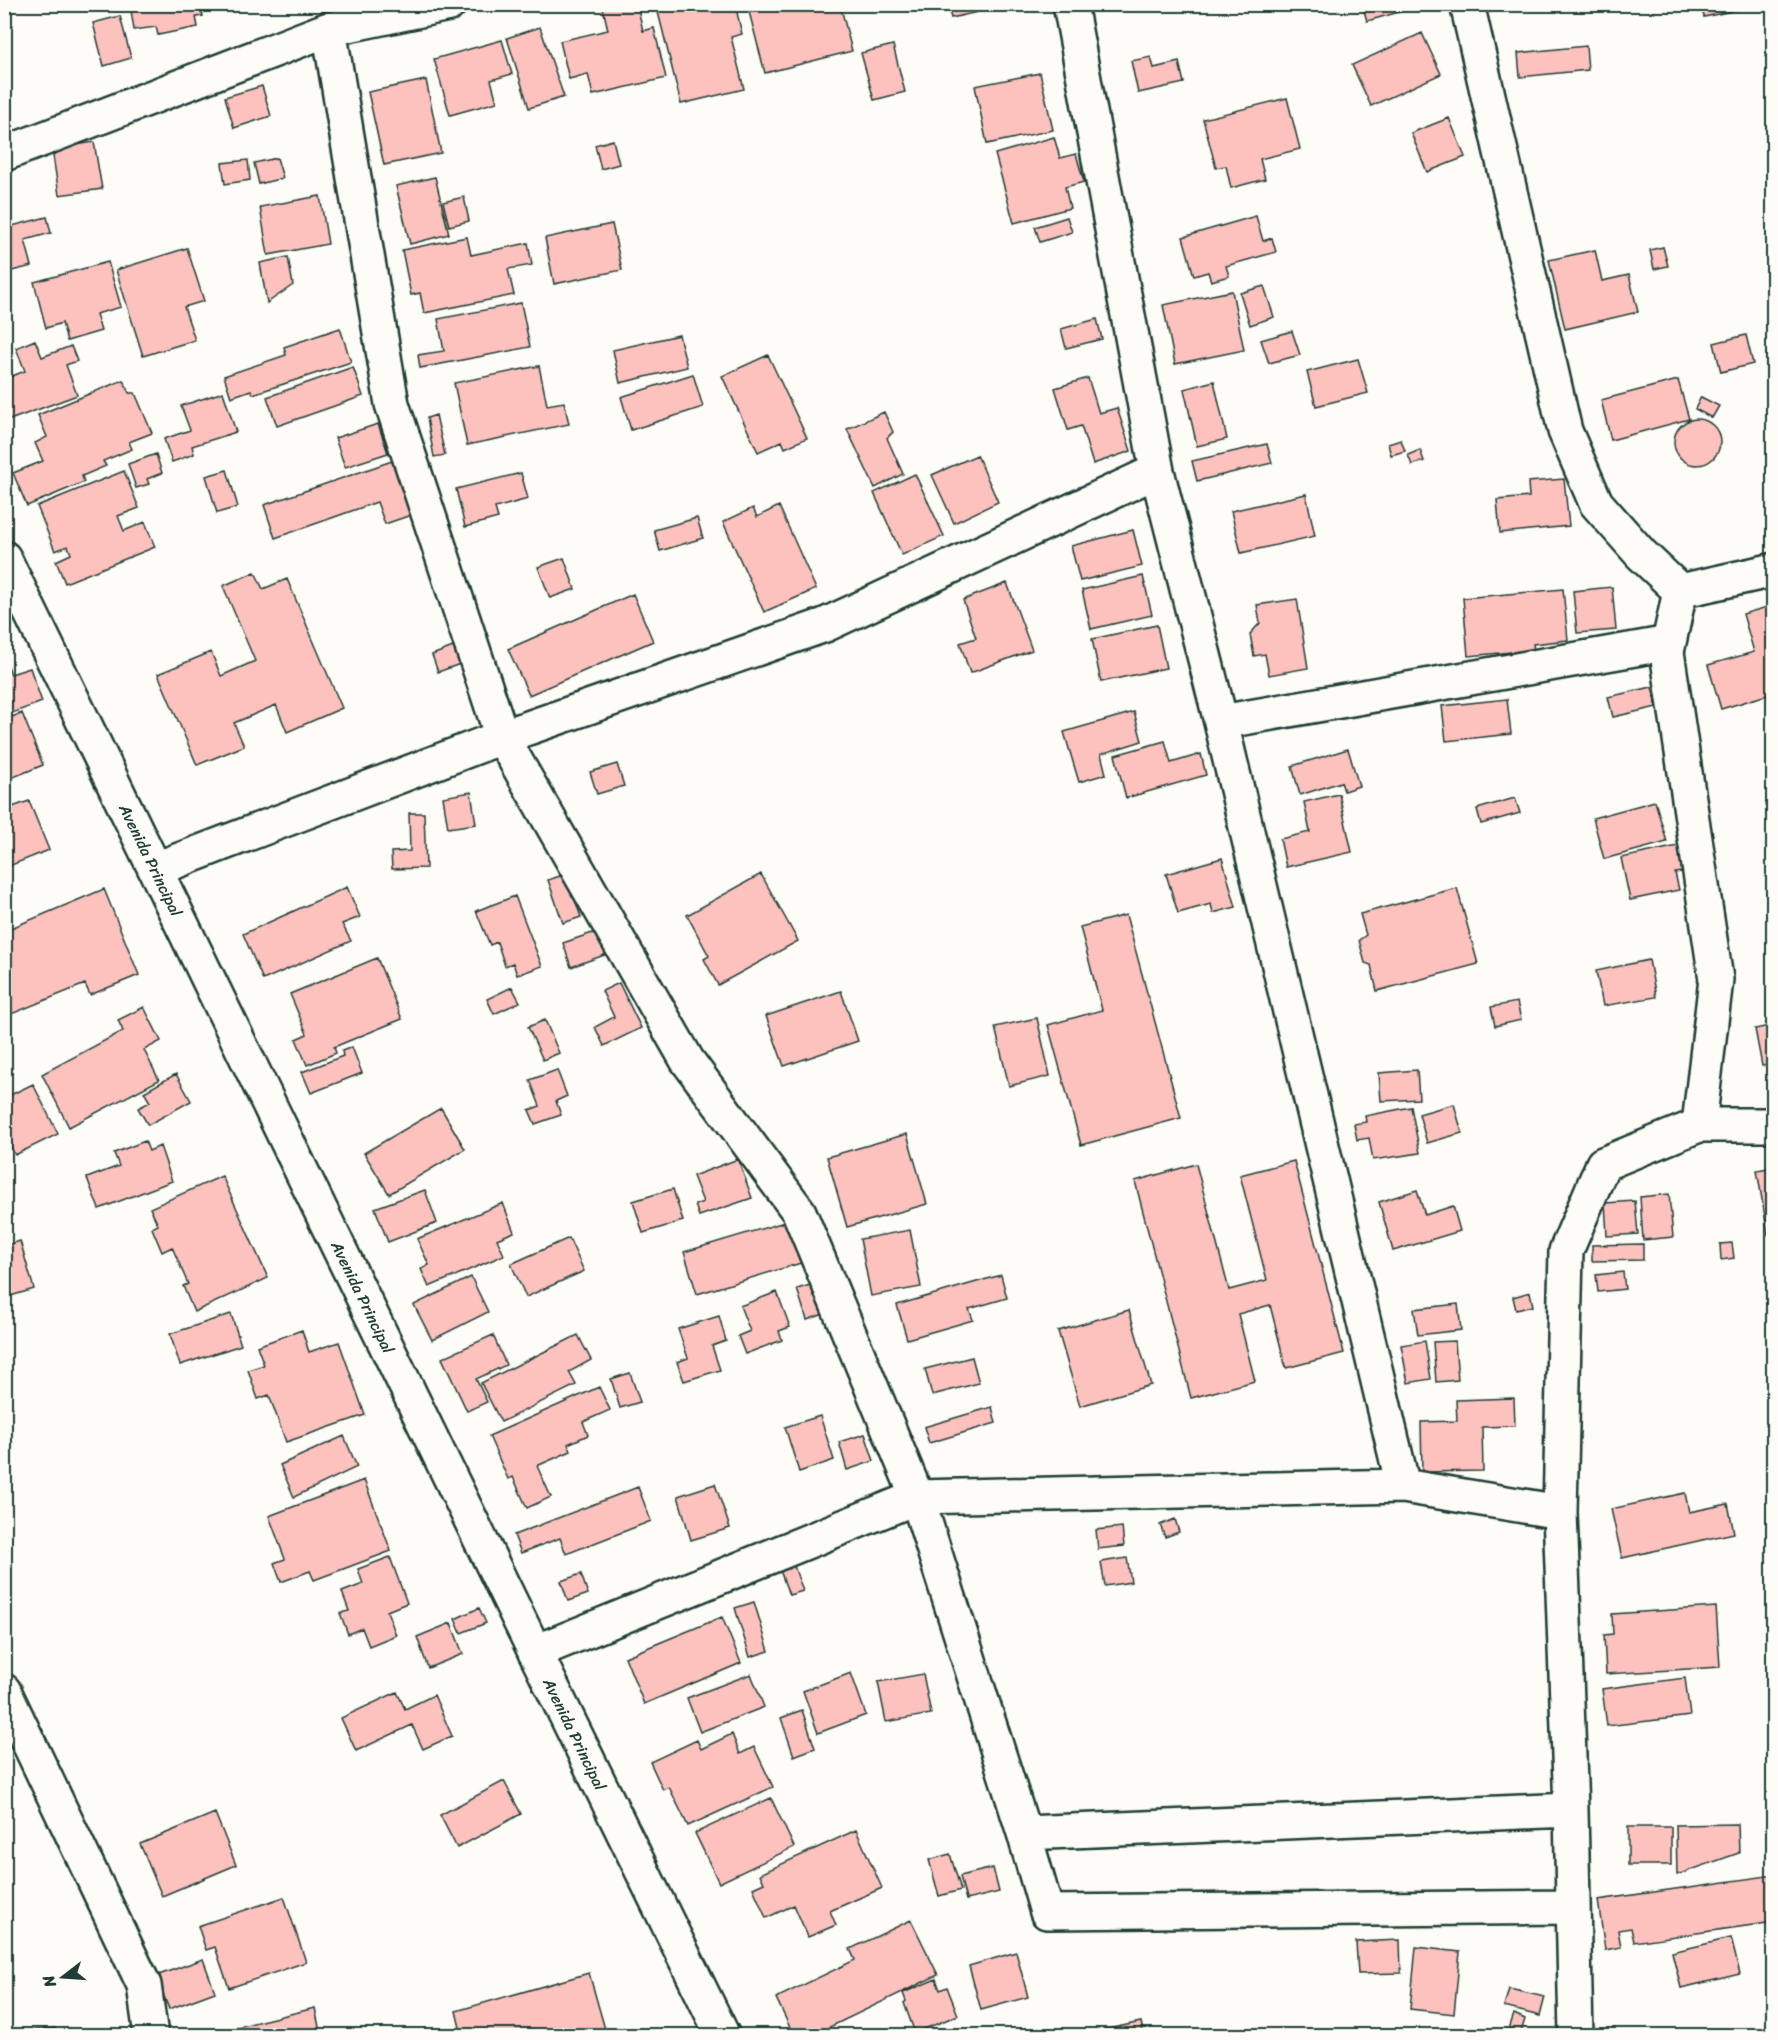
<svg xmlns="http://www.w3.org/2000/svg" width="1778" height="2040" viewBox="0 0 1778 2040" font-family="Sriracha,sans-serif">
<style>
.building{fill:#fdc1be;stroke:#1f3d34;stroke-width:1.5}
.lines{fill:none;stroke-linecap:round;stroke-linejoin:round}
.street-casing{stroke:#1f3d34;stroke-width:38}
.secondary-casing{stroke:#1f3d34;stroke-width:38}
.street{stroke:#fdfcf7;stroke-width:33}
.secondary{stroke:#fdfcf7;stroke-width:33}
.labels{text-anchor:middle;stroke-width:6;stroke-linejoin:round;paint-order:stroke}
.street-label{font-size:16px;fill:#1f3d34;stroke:#fdfcf7}
</style>
<rect width="100%" height="100%" fill="#fdfcf7"/>
<filter id="ink" filterUnits="userSpaceOnUse"><feTurbulence type="fractalNoise" baseFrequency=".0167" numOctaves="2"/><feDisplacementMap in="SourceGraphic" scale="12" xChannelSelector="R" yChannelSelector="G"/><feConvolveMatrix kernelMatrix="1 2 1 2 8 2 1 2 1" color-interpolation-filters="sRGB"/></filter>
<g filter="url(#ink)">
<path class="building" d="M 130,4 L 201,4 L 203,16 L 196,17 L 198,27 L 158,35 L 156,27 L 134,30 Z
M 602,4 L 637,4 L 643,31 L 654,28 L 666,78 L 593,95 L 588,74 L 569,79 L 560,41 L 608,30 Z
M 656,4 L 735,4 L 742,34 L 731,37 L 744,89 L 681,104 Z
M 747,4 L 840,4 L 852,51 L 765,73 Z
M 947,4 L 983,4 L 977,6 L 978,12 L 951,18 Z
M 1362,4 L 1416,4 L 1417,7 L 1367,21 Z
M 1701,4 L 1764,4 L 1704,17 Z
M 120,16 L 131,58 L 104,66 L 93,23 Z
M 540,27 L 564,97 L 529,108 L 507,38 Z
M 1422,33 L 1441,74 L 1371,106 L 1352,65 Z
M 502,40 L 512,74 L 491,80 L 497,102 L 450,115 L 434,59 Z
M 893,45 L 905,92 L 874,100 L 861,53 Z
M 1586,46 L 1588,70 L 1520,77 L 1518,53 Z
M 1151,57 L 1154,68 L 1179,62 L 1184,83 L 1138,93 L 1131,61 Z
M 1040,73 L 1053,130 L 987,144 L 975,86 Z
M 426,80 L 441,153 L 384,165 L 368,92 Z
M 262,86 L 271,116 L 234,128 L 225,97 Z
M 1287,98 L 1300,149 L 1260,159 L 1265,179 L 1231,188 L 1226,166 L 1216,168 L 1203,119 Z
M 1449,118 L 1465,157 L 1427,172 L 1411,133 Z
M 1054,137 L 1060,158 L 1076,154 L 1084,182 L 1065,187 L 1070,208 L 1014,223 L 995,154 Z
M 613,140 L 619,164 L 601,169 L 595,145 Z
M 94,142 L 102,189 L 59,195 L 52,149 Z
M 277,158 L 283,178 L 259,184 L 254,163 Z
M 248,160 L 250,180 L 225,184 L 222,163 Z
M 435,177 L 449,234 L 410,244 L 396,186 Z
M 320,196 L 328,244 L 268,255 L 260,207 Z
M 464,197 L 469,221 L 449,226 L 443,202 Z
M 1256,216 L 1263,241 L 1272,238 L 1276,252 L 1226,266 L 1229,276 L 1211,281 L 1208,272 L 1194,276 L 1183,237 Z
M 47,217 L 51,233 L 25,240 L 32,266 L 4,273 L 4,228 Z
M 1067,217 L 1072,232 L 1040,242 L 1035,227 Z
M 612,224 L 622,270 L 554,284 L 545,238 Z
M 467,237 L 471,255 L 528,243 L 532,265 L 508,269 L 514,295 L 424,313 L 420,293 L 411,295 L 402,250 Z
M 1663,247 L 1668,266 L 1654,269 L 1650,250 Z
M 187,248 L 204,301 L 184,307 L 195,340 L 143,356 L 116,270 Z
M 1595,250 L 1602,281 L 1629,275 L 1638,312 L 1565,329 L 1549,260 Z
M 288,257 L 293,285 L 267,303 L 260,263 Z
M 108,262 L 121,307 L 96,314 L 101,331 L 67,341 L 62,323 L 46,328 L 34,282 Z
M 1264,286 L 1274,317 L 1250,325 L 1240,293 Z
M 1232,291 L 1244,350 L 1175,364 L 1163,305 Z
M 521,303 L 530,347 L 420,368 L 418,355 L 444,351 L 438,319 Z
M 1097,319 L 1102,339 L 1066,348 L 1061,329 Z
M 340,328 L 351,362 L 253,394 L 251,390 L 231,397 L 224,376 L 286,355 L 284,347 Z
M 1292,331 L 1300,355 L 1269,363 L 1261,340 Z
M 679,335 L 687,367 L 620,383 L 613,350 Z
M 1746,335 L 1753,364 L 1721,372 L 1714,343 Z
M 35,340 L 42,357 L 71,346 L 77,361 L 66,365 L 77,395 L 7,421 L 4,416 L 4,379 L 25,371 L 16,348 Z
M 768,355 L 807,438 L 785,448 L 782,441 L 758,452 L 722,376 Z
M 1358,359 L 1368,393 L 1316,406 L 1307,372 Z
M 539,366 L 547,405 L 564,402 L 569,424 L 467,445 L 454,383 Z
M 353,367 L 363,396 L 277,426 L 267,397 Z
M 693,374 L 703,407 L 631,430 L 621,397 Z
M 1088,378 L 1099,413 L 1117,408 L 1131,451 L 1093,464 L 1081,426 L 1068,430 L 1055,388 Z
M 123,380 L 129,393 L 135,393 L 152,433 L 129,442 L 132,449 L 103,461 L 106,466 L 82,476 L 84,482 L 27,506 L 13,473 L 43,461 L 35,443 L 47,437 L 38,415 Z
M 1678,380 L 1689,419 L 1611,440 L 1601,400 Z
M 1214,381 L 1227,439 L 1197,446 L 1184,389 Z
M 223,392 L 236,432 L 192,446 L 194,454 L 172,462 L 164,439 L 190,430 L 181,406 Z
M 1701,397 L 1719,406 L 1712,418 L 1695,409 Z
M 884,412 L 893,432 L 887,438 L 903,474 L 875,488 L 847,429 Z
M 436,415 L 445,455 L 434,457 L 427,418 Z
M1674 442a23 23 0 1 1 46 0a23 23 0 1 1-46 0Z
M 378,424 L 388,453 L 345,467 L 335,438 Z
M 1401,440 L 1405,451 L 1391,455 L 1388,444 Z
M 1267,444 L 1272,463 L 1197,481 L 1192,461 Z
M 1420,450 L 1424,461 L 1412,465 L 1408,455 Z
M 156,454 L 162,473 L 147,479 L 149,484 L 136,488 L 128,464 Z
M 977,455 L 998,502 L 954,523 L 932,475 Z
M 395,460 L 414,514 L 385,524 L 377,502 L 275,538 L 264,505 Z
M 227,470 L 238,507 L 217,513 L 206,476 Z
M 124,471 L 139,508 L 118,516 L 124,531 L 145,522 L 155,547 L 65,583 L 56,561 L 71,554 L 68,546 L 55,551 L 37,506 Z
M 521,473 L 528,499 L 495,508 L 498,518 L 465,527 L 456,489 Z
M 915,474 L 944,536 L 902,555 L 874,493 Z
M 1564,479 L 1569,526 L 1500,533 L 1497,500 L 1529,497 L 1528,482 Z
M 1306,494 L 1315,536 L 1241,553 L 1231,511 Z
M 779,506 L 816,589 L 764,612 L 723,522 L 753,508 L 757,517 Z
M 697,518 L 703,538 L 660,551 L 654,530 Z
M 1133,530 L 1142,566 L 1080,581 L 1071,546 Z
M 564,558 L 575,589 L 550,598 L 538,567 Z
M 255,572 L 263,589 L 287,579 L 342,708 L 287,732 L 276,705 L 234,723 L 244,746 L 197,765 L 158,674 L 211,652 L 221,676 L 255,661 L 223,586 Z
M 1143,576 L 1152,615 L 1091,629 L 1082,590 Z
M 1007,583 L 1032,650 L 970,673 L 960,643 L 976,638 L 963,600 Z
M 1612,587 L 1616,630 L 1577,633 L 1573,591 Z
M 1563,589 L 1568,640 L 1533,644 L 1534,650 L 1468,656 L 1463,598 Z
M 633,594 L 653,641 L 529,695 L 508,649 Z
M 1297,599 L 1308,668 L 1269,675 L 1265,654 L 1254,656 L 1250,634 L 1260,623 L 1257,605 Z
M 1774,605 L 1774,717 L 1767,695 L 1721,709 L 1708,665 L 1754,652 L 1743,614 Z
M 1157,625 L 1166,668 L 1101,682 L 1092,639 Z
M 453,647 L 460,664 L 438,672 L 432,655 Z
M 4,655 L 11,674 L 30,668 L 42,702 L 4,716 Z
M 1652,687 L 1657,707 L 1613,717 L 1608,697 Z
M 1507,699 L 1511,734 L 1446,741 L 1442,706 Z
M 1134,712 L 1142,741 L 1101,754 L 1106,774 L 1079,782 L 1064,732 Z
M 22,713 L 43,765 L 4,781 L 4,720 Z
M 1165,741 L 1171,763 L 1201,754 L 1206,775 L 1126,798 L 1115,755 Z
M 1348,749 L 1359,786 L 1344,791 L 1341,782 L 1300,795 L 1292,766 Z
M 617,764 L 624,786 L 597,794 L 590,772 Z
M 471,792 L 476,824 L 448,828 L 443,797 Z
M 1339,794 L 1352,852 L 1286,867 L 1280,839 L 1310,832 L 1304,802 Z
M 1515,798 L 1520,813 L 1481,824 L 1477,809 Z
M 29,801 L 49,850 L 4,868 L 4,810 Z
M 1655,801 L 1667,842 L 1604,859 L 1593,818 Z
M 409,813 L 424,813 L 426,868 L 392,869 L 391,852 L 410,851 Z
M 1683,845 L 1688,871 L 1675,873 L 1679,890 L 1630,900 L 1621,858 Z
M 1222,858 L 1236,907 L 1213,913 L 1211,904 L 1178,913 L 1166,874 Z
M 566,874 L 581,917 L 563,923 L 548,880 Z
M 761,874 L 798,941 L 718,985 L 704,959 L 709,956 L 687,915 Z
M 347,887 L 360,917 L 342,924 L 351,941 L 263,980 L 243,934 Z
M 1457,888 L 1478,964 L 1377,991 L 1371,965 L 1365,963 L 1359,940 L 1366,935 L 1360,914 Z
M 104,889 L 139,975 L 90,995 L 85,984 L 4,1017 L 4,931 Z
M 515,896 L 542,966 L 517,975 L 513,963 L 505,966 L 497,942 L 490,945 L 476,911 Z
M 1126,915 L 1181,1118 L 1081,1145 L 1048,1025 L 1102,1010 L 1080,927 Z
M 601,930 L 610,953 L 571,967 L 563,943 Z
M 377,958 L 402,1019 L 334,1047 L 336,1053 L 307,1065 L 296,1039 L 307,1034 L 290,994 Z
M 1649,960 L 1656,997 L 1603,1006 L 1596,971 Z
M 619,983 L 641,1028 L 604,1046 L 595,1027 L 614,1017 L 602,991 Z
M 512,987 L 520,1002 L 494,1014 L 487,999 Z
M 841,991 L 858,1041 L 784,1066 L 766,1016 Z
M 1517,1002 L 1521,1020 L 1495,1026 L 1491,1007 Z
M 144,1007 L 161,1041 L 144,1050 L 159,1080 L 69,1127 L 42,1074 L 123,1031 L 118,1020 Z
M 1037,1018 L 1050,1076 L 1009,1086 L 995,1027 Z
M 545,1020 L 559,1053 L 543,1060 L 528,1027 Z
M 1774,1025 L 1774,1064 L 1762,1066 L 1755,1029 Z
M 352,1047 L 362,1073 L 311,1093 L 302,1072 L 343,1056 L 342,1051 Z
M 557,1070 L 567,1096 L 556,1101 L 561,1115 L 535,1124 L 529,1110 L 540,1106 L 530,1080 Z
M 1417,1070 L 1419,1099 L 1381,1101 L 1379,1073 Z
M 176,1074 L 191,1101 L 148,1125 L 138,1108 L 150,1102 L 144,1092 Z
M 33,1084 L 58,1134 L 15,1155 L 4,1133 L 4,1098 Z
M 1454,1104 L 1462,1133 L 1427,1143 L 1419,1114 Z
M 1411,1107 L 1420,1153 L 1373,1160 L 1369,1138 L 1357,1140 L 1354,1124 L 1366,1122 L 1365,1116 Z
M 441,1108 L 465,1149 L 389,1194 L 364,1153 Z
M 907,1134 L 927,1204 L 847,1227 L 827,1157 Z
M 145,1141 L 149,1151 L 160,1146 L 172,1181 L 99,1209 L 87,1178 L 119,1166 L 114,1153 Z
M 738,1159 L 752,1198 L 699,1216 L 695,1205 L 703,1202 L 693,1176 Z
M 1294,1161 L 1344,1353 L 1286,1368 L 1270,1305 L 1238,1314 L 1255,1381 L 1191,1398 L 1135,1181 L 1196,1164 L 1229,1290 L 1267,1280 L 1240,1175 Z
M 1774,1167 L 1774,1234 L 1768,1235 L 1757,1170 Z
M 222,1176 L 268,1278 L 194,1312 L 183,1286 L 188,1284 L 172,1247 L 162,1252 L 152,1228 L 158,1225 L 150,1208 Z
M 673,1189 L 683,1221 L 643,1233 L 633,1201 Z
M 425,1190 L 437,1223 L 388,1242 L 375,1208 Z
M 1417,1190 L 1425,1215 L 1453,1206 L 1460,1231 L 1393,1251 L 1379,1202 Z
M 1669,1194 L 1673,1237 L 1643,1240 L 1640,1197 Z
M 1635,1201 L 1638,1234 L 1607,1236 L 1605,1203 Z
M 503,1203 L 514,1232 L 497,1239 L 504,1255 L 429,1287 L 421,1269 L 429,1265 L 417,1239 Z
M 788,1221 L 801,1263 L 697,1294 L 684,1252 Z
M 910,1230 L 921,1287 L 871,1296 L 860,1239 Z
M 569,1238 L 584,1271 L 526,1297 L 511,1264 Z
M 20,1241 L 34,1289 L 4,1298 L 4,1246 Z
M 1732,1243 L 1734,1258 L 1721,1260 L 1720,1244 Z
M 1643,1244 L 1643,1260 L 1592,1261 L 1592,1245 Z
M 1623,1272 L 1625,1289 L 1598,1292 L 1596,1275 Z
M 1001,1275 L 1007,1298 L 969,1309 L 973,1320 L 907,1339 L 897,1305 Z
M 471,1277 L 488,1312 L 432,1340 L 414,1305 Z
M 817,1283 L 827,1313 L 807,1320 L 797,1289 Z
M 777,1292 L 790,1327 L 779,1331 L 782,1340 L 745,1354 L 738,1336 L 750,1331 L 740,1306 Z
M 1530,1292 L 1533,1306 L 1516,1310 L 1513,1297 Z
M 1458,1304 L 1461,1330 L 1418,1335 L 1414,1309 Z
M 1129,1310 L 1151,1385 L 1080,1406 L 1058,1331 Z
M 231,1314 L 241,1345 L 180,1365 L 170,1334 Z
M 719,1316 L 726,1341 L 712,1346 L 720,1370 L 684,1381 L 677,1362 L 688,1358 L 678,1329 Z
M 302,1330 L 309,1352 L 339,1342 L 365,1415 L 286,1442 L 269,1395 L 258,1399 L 248,1370 L 264,1365 L 257,1346 Z
M 493,1335 L 506,1365 L 476,1379 L 487,1402 L 467,1411 L 442,1358 Z
M 578,1335 L 591,1360 L 569,1372 L 576,1385 L 501,1422 L 481,1383 Z
M 1425,1341 L 1431,1379 L 1408,1383 L 1401,1345 Z
M 1455,1341 L 1458,1380 L 1436,1382 L 1433,1342 Z
M 972,1357 L 979,1383 L 932,1395 L 925,1369 Z
M 630,1373 L 640,1402 L 620,1408 L 611,1379 Z
M 599,1387 L 610,1410 L 583,1422 L 588,1435 L 568,1444 L 571,1451 L 537,1466 L 551,1497 L 527,1508 L 513,1477 L 508,1479 L 489,1436 Z
M 1514,1398 L 1515,1426 L 1482,1427 L 1483,1471 L 1422,1472 L 1421,1422 L 1457,1421 L 1456,1400 Z
M 992,1407 L 996,1423 L 929,1443 L 924,1427 Z
M 820,1416 L 834,1460 L 799,1472 L 785,1427 Z
M 865,1434 L 874,1461 L 847,1470 L 839,1442 Z
M 344,1436 L 357,1467 L 294,1497 L 280,1465 Z
M 364,1480 L 391,1551 L 314,1580 L 310,1571 L 281,1582 L 274,1563 L 285,1559 L 269,1516 Z
M 715,1484 L 730,1528 L 691,1540 L 678,1496 Z
M 638,1487 L 651,1521 L 566,1554 L 560,1538 L 521,1553 L 514,1535 Z
M 1685,1493 L 1689,1512 L 1728,1504 L 1734,1533 L 1622,1558 L 1611,1509 Z
M 1175,1519 L 1179,1532 L 1165,1537 L 1160,1525 Z
M 1122,1527 L 1124,1546 L 1098,1549 L 1096,1530 Z
M 390,1557 L 407,1603 L 387,1611 L 396,1635 L 369,1646 L 362,1628 L 348,1634 L 340,1613 L 349,1611 L 342,1592 L 363,1584 L 358,1569 Z
M 1127,1558 L 1131,1582 L 1105,1586 L 1101,1562 Z
M 794,1566 L 803,1591 L 789,1595 L 780,1570 Z
M 581,1574 L 588,1594 L 568,1601 L 561,1581 Z
M 754,1602 L 769,1651 L 750,1657 L 735,1608 Z
M 1716,1607 L 1720,1667 L 1606,1674 L 1604,1635 L 1613,1634 L 1612,1614 Z
M 479,1608 L 486,1623 L 461,1633 L 455,1619 Z
M 722,1617 L 741,1663 L 644,1704 L 625,1657 Z
M 451,1623 L 463,1654 L 428,1668 L 417,1637 Z
M 851,1673 L 866,1715 L 818,1733 L 803,1691 Z
M 751,1674 L 764,1707 L 700,1732 L 687,1698 Z
M 923,1674 L 931,1714 L 886,1722 L 878,1682 Z
M 1685,1678 L 1690,1716 L 1607,1726 L 1602,1689 Z
M 397,1692 L 405,1709 L 434,1695 L 452,1736 L 423,1749 L 412,1725 L 356,1751 L 341,1718 Z
M 802,1710 L 815,1748 L 794,1756 L 781,1718 Z
M 732,1734 L 740,1754 L 754,1747 L 773,1787 L 688,1826 L 669,1787 L 663,1790 L 650,1762 L 697,1740 L 701,1749 Z
M 504,1781 L 521,1814 L 457,1848 L 440,1815 Z
M 771,1798 L 794,1847 L 719,1883 L 695,1833 Z
M 215,1813 L 236,1865 L 162,1896 L 140,1844 Z
M 1738,1824 L 1739,1853 L 1677,1875 L 1676,1825 Z
M 1628,1827 L 1671,1827 L 1671,1865 L 1628,1865 Z
M 856,1830 L 882,1888 L 830,1911 L 836,1925 L 808,1937 L 794,1905 L 766,1918 L 753,1888 L 764,1883 L 760,1874 Z
M 950,1854 L 961,1890 L 939,1896 L 929,1860 Z
M 993,1868 L 999,1892 L 966,1900 L 960,1876 Z
M 1774,1875 L 1774,1922 L 1634,1942 L 1631,1928 L 1618,1930 L 1621,1947 L 1605,1950 L 1598,1900 Z
M 284,1897 L 306,1962 L 229,1988 L 215,1947 L 206,1950 L 198,1926 Z
M 911,1920 L 938,1975 L 811,2036 L 794,2036 L 776,1998 L 855,1960 L 850,1949 Z
M 1731,1938 L 1740,1974 L 1681,1988 L 1672,1952 Z
M 1400,1940 L 1401,1973 L 1358,1974 L 1356,1942 Z
M 1416,1947 L 1460,1952 L 1454,2014 L 1410,2009 Z
M 1016,1952 L 1028,1997 L 981,2010 L 969,1966 Z
M 203,1959 L 215,1992 L 169,2009 L 156,1976 Z
M 589,1973 L 607,2036 L 462,2036 L 456,2011 Z
M 936,1979 L 940,1990 L 947,1987 L 958,2015 L 915,2033 L 904,2003 L 906,2001 L 903,1993 Z
M 1509,1989 L 1545,1997 L 1540,2016 L 1504,2007 Z
M 315,2008 L 321,2036 L 235,2036 L 233,2028 Z
M 1514,2014 L 1525,2019 L 1520,2036 L 1508,2032 Z
M 1141,2022 L 1144,2036 L 1104,2036 L 1103,2030 Z
M 55,2028 L 56,2036 L 4,2036 L 4,2033 Z"/>
<g class="lines">
<defs>
<path id="street" d="M 1467,4 L 1565,431 L 1596,503 L 1641,554 L 1680,591
M 329,29 L 392,404 L 502,737 L 687,1060 L 799,1212 L 917,1497 L 1024,1833 L 1047,1912 L 1573,1907
M 4,154 L 329,29 L 449,4
M 1157,471 L 1221,722 L 1403,1486
M 1221,722 L 1669,643
M 156,869 L 502,737 L 825,625 L 1157,471 L 1070,4
M 1699,1125 L 1774,1125
M 535,1652 L 917,1497 L 1403,1486 L 1560,1512
M 4,1691 L 144,1985 L 151,2036
M 1024,1833 L 1571,1810
M 1576,2036 L 1571,1810 L 1560,1512 L 1566,1251 L 1603,1164 L 1699,1125 L 1716,979 L 1667,652 L 1680,591 L 1774,570"/>
<path id="secondary" d="M 4,558 L 535,1652 L 723,2036"/>
</defs>
<use href="#street" class="street-casing"/>
<use href="#secondary" class="secondary-casing"/>
<use href="#street" class="street"/>
<use href="#secondary" class="secondary"/>
</g>
</g>
<g class="labels">
<g class="street-label">
<text transform="translate(151 860) rotate(64)" y="6">Avenida Principal</text>
<text transform="translate(363 1297) rotate(64)" y="6">Avenida Principal</text>
<text transform="translate(575 1734) rotate(64)" y="6">Avenida Principal</text>
</g>
</g>
<rect width="1778" height="2040" fill="none" stroke="#fdfcf7" stroke-width="24"/>
<rect x="12" y="12" width="1754" height="2016" fill="none" stroke="#1f3d34" stroke-width="2" filter="url(#ink)"/>
<g transform="translate(63 1977) rotate(253)" stroke="#fdfcf7" stroke-width="4.5" paint-order="stroke">
<path d="M0-4.5L10 22L0 15L-10 22Z" fill="#1f3d34"/>
<text y="-9" font-size="16" font-weight="bold" text-anchor="middle" fill="#1f3d34">N</text>
</g>
</svg>
